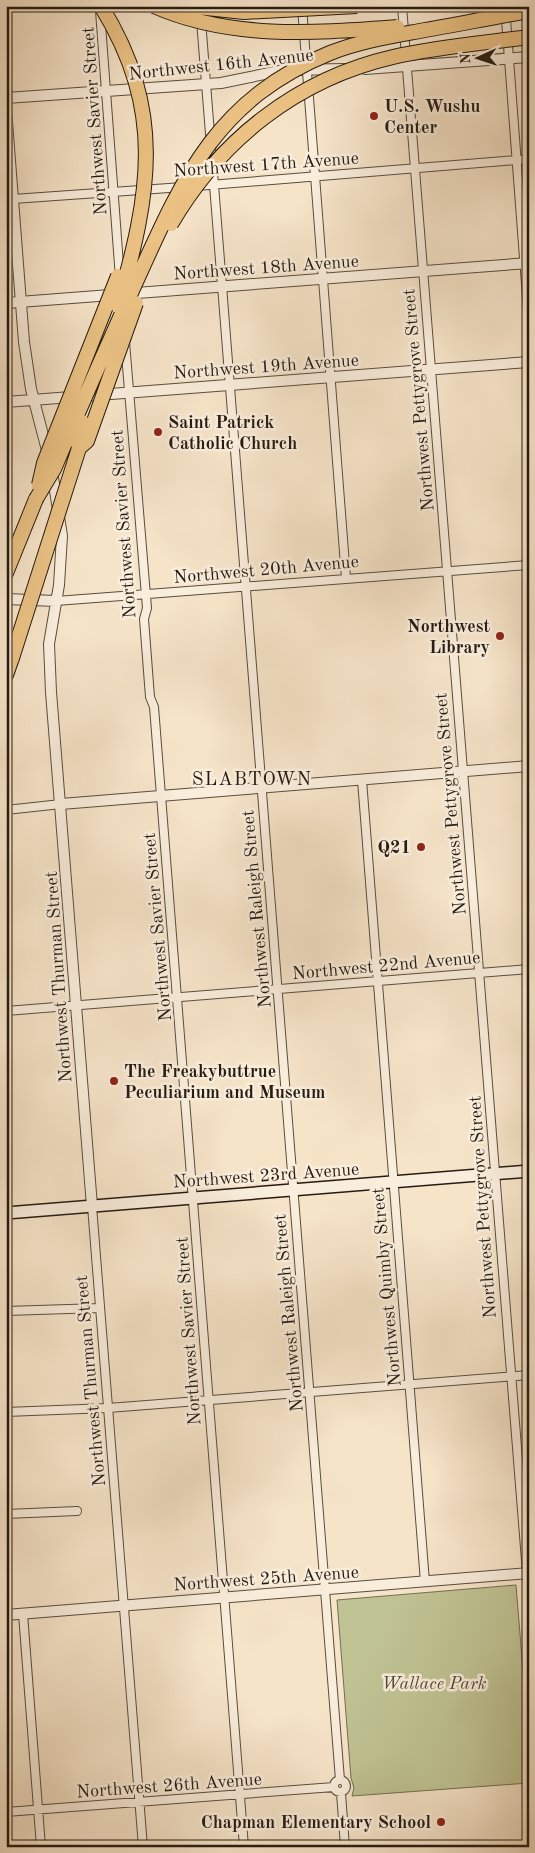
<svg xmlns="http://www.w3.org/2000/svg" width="535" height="1853" viewBox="0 0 535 1853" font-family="'Old Standard TT',serif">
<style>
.green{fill:#c0c394;stroke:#726f52}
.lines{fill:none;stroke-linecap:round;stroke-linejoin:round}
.minor-casing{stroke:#594d3f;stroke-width:10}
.tertiary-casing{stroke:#594d3f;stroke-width:12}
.secondary-casing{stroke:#251b11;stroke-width:14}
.motorway-casing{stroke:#251b11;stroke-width:16}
.minor{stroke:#f9eddc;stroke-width:8}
.tertiary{stroke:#f9eddc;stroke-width:10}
.secondary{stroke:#f9eddc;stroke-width:11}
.motorway{stroke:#ebc284;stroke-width:14}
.motorway-bridge-casing{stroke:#251b11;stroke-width:16;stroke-linecap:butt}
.motorway-bridge{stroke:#ebc284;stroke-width:14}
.poi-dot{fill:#8f2418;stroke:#f9eddc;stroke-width:2}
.labels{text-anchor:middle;stroke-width:5;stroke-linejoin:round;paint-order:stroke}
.street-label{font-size:18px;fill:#251b11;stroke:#f9eddc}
.poi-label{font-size:18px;font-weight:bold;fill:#251b11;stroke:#f9eddc;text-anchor:start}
.park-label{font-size:18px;font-style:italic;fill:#544d38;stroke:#f9eddc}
.neighbourhood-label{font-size:19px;letter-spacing:1px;fill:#251b11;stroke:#f9eddc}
</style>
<rect width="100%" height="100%" fill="#f6e4c9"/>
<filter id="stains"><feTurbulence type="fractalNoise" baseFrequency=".004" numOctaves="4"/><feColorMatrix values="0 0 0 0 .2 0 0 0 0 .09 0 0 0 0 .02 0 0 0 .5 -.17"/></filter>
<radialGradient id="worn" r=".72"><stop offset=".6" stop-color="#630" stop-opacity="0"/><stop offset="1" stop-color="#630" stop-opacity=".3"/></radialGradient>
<path class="green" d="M 516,1585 L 529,1744 L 529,1783 L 352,1796 L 354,1788 L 351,1778 L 337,1600 Z"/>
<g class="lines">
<defs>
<path id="minor" d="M 402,6 L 529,1598
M 505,6 L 529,324
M 302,7 L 346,578
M 100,11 L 120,278
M 201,20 L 340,1780
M 197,186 L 529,159
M 13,199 L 183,187
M 125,342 L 147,608 L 144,619 L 150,697 L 154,707 L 244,1847
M 56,601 L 529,565
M 362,780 L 425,1582
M 6,810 L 61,804
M 6,1011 L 529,969
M 92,1206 L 143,1847
M 6,1311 L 100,1308
M 6,1412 L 108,1408 L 529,1375
M 6,1514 L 77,1511
M 23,1614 L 41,1847
M334 1786a6 6 0 1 1 12 0a6 6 0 1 1-12 0Z
M 341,1793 L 345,1847
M 6,1812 L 334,1787"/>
<path id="tertiary" d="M 365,69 L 529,57
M 6,98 L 221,83 L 284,70 L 346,69
M 6,109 L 24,342 L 31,389 L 48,454
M 6,303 L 529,263
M 6,402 L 529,362
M 52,471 L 62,536 L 59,585 L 49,644 L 51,692 L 92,1206
M 6,599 L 56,601
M 61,804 L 529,766
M 6,1615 L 529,1573"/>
<path id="secondary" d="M 6,1213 L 529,1171"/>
<path id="motorway" d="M 6,573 L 36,499
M 6,675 L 12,658"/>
</defs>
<use href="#minor" class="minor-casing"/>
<use href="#tertiary" class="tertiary-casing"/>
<use href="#secondary" class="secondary-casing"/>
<use href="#motorway" class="motorway-casing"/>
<use href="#minor" class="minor"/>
<use href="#tertiary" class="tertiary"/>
<use href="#secondary" class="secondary"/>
<use href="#motorway" class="motorway"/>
<defs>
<path id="motorway-bridge" d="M 101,6 C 166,111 150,194 118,306
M 154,6 C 231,40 315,33 397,27
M 188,6 L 244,12 L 357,6
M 171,224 C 220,140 297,79 393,57 C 437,47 484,43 529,37
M 79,448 L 87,441 L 136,303
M 39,485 L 44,463 L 118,276
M 36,499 L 54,469 C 79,410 105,351 131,293 C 180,185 212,101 330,53 C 360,41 393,36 425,30 C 459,24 494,17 529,11
M 12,658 L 79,448 L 77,437 L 82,422"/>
</defs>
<use href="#motorway-bridge" class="motorway-bridge-casing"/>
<use href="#motorway-bridge" class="motorway-bridge"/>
</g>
<g class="poi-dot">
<circle cx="374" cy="116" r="5"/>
<circle cx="158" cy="432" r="5"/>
<circle cx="500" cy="636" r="5"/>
<circle cx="421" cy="847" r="5"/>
<circle cx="114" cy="1081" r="5"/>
<circle cx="441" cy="1822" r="5"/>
</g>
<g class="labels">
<g class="street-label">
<text transform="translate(221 64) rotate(-6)" y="6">Northwest 16th Avenue</text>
<text transform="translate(94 121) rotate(-94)" y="6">Northwest Savier Street</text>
<text transform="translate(266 164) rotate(-4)" y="6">Northwest 17th Avenue</text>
<text transform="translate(266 267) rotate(-4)" y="6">Northwest 18th Avenue</text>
<text transform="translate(266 366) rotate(-4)" y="6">Northwest 19th Avenue</text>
<text transform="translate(418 400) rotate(-95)" y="6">Northwest Pettygrove Street</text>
<text transform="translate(123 524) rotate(-94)" y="6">Northwest Savier Street</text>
<text transform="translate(266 569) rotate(-5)" y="6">Northwest 20th Avenue</text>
<text transform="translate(450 804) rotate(-95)" y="6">Northwest Pettygrove Street</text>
<text transform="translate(256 909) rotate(-95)" y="6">Northwest Raleigh Street</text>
<text transform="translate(157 927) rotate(-95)" y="6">Northwest Savier Street</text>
<text transform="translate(386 965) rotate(-5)" y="6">Northwest 22nd Avenue</text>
<text transform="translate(58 977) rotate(-94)" y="6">Northwest Thurman Street</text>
<text transform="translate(266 1175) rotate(-4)" y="6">Northwest 23rd Avenue</text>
<text transform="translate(482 1207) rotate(-94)" y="6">Northwest Pettygrove Street</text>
<text transform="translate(386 1287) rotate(-95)" y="6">Northwest Quimby Street</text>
<text transform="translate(288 1313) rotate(-95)" y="6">Northwest Raleigh Street</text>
<text transform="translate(188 1331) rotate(-94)" y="6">Northwest Savier Street</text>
<text transform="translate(90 1381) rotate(-95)" y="6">Northwest Thurman Street</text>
<text transform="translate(266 1578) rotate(-4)" y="6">Northwest 25th Avenue</text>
<text transform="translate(169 1785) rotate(-4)" y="6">Northwest 26th Avenue</text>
</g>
<g class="poi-label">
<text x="384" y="112">U.S. Wushu<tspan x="384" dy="21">Center</tspan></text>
<text x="168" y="428">Saint Patrick<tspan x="168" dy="21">Catholic Church</tspan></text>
<text x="490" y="632" text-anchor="end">Northwest<tspan x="490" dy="21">Library</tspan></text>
<text x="411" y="853" text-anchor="end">Q21</text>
<text x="124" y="1077">The Freakybuttrue<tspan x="124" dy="21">Peculiarium and Museum</tspan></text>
<text x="431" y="1828" text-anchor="end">Chapman Elementary School</text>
</g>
<g class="park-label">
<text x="434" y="1689">Wallace Park</text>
</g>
<g class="neighbourhood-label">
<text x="252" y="785">SLABTOWN</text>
</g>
</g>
<rect width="535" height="1853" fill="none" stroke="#f6e4c9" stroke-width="25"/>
<rect x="8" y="8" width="520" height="1838" fill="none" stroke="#251b11" stroke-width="2.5"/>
<rect x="12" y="12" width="510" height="1828" fill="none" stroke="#251b11"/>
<g transform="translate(478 58) rotate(267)" stroke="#f9eddc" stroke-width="4" paint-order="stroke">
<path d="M0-4L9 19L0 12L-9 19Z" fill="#251b11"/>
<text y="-8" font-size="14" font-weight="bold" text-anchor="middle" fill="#251b11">N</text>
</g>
<rect width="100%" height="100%" filter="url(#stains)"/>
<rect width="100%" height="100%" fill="url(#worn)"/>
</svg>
